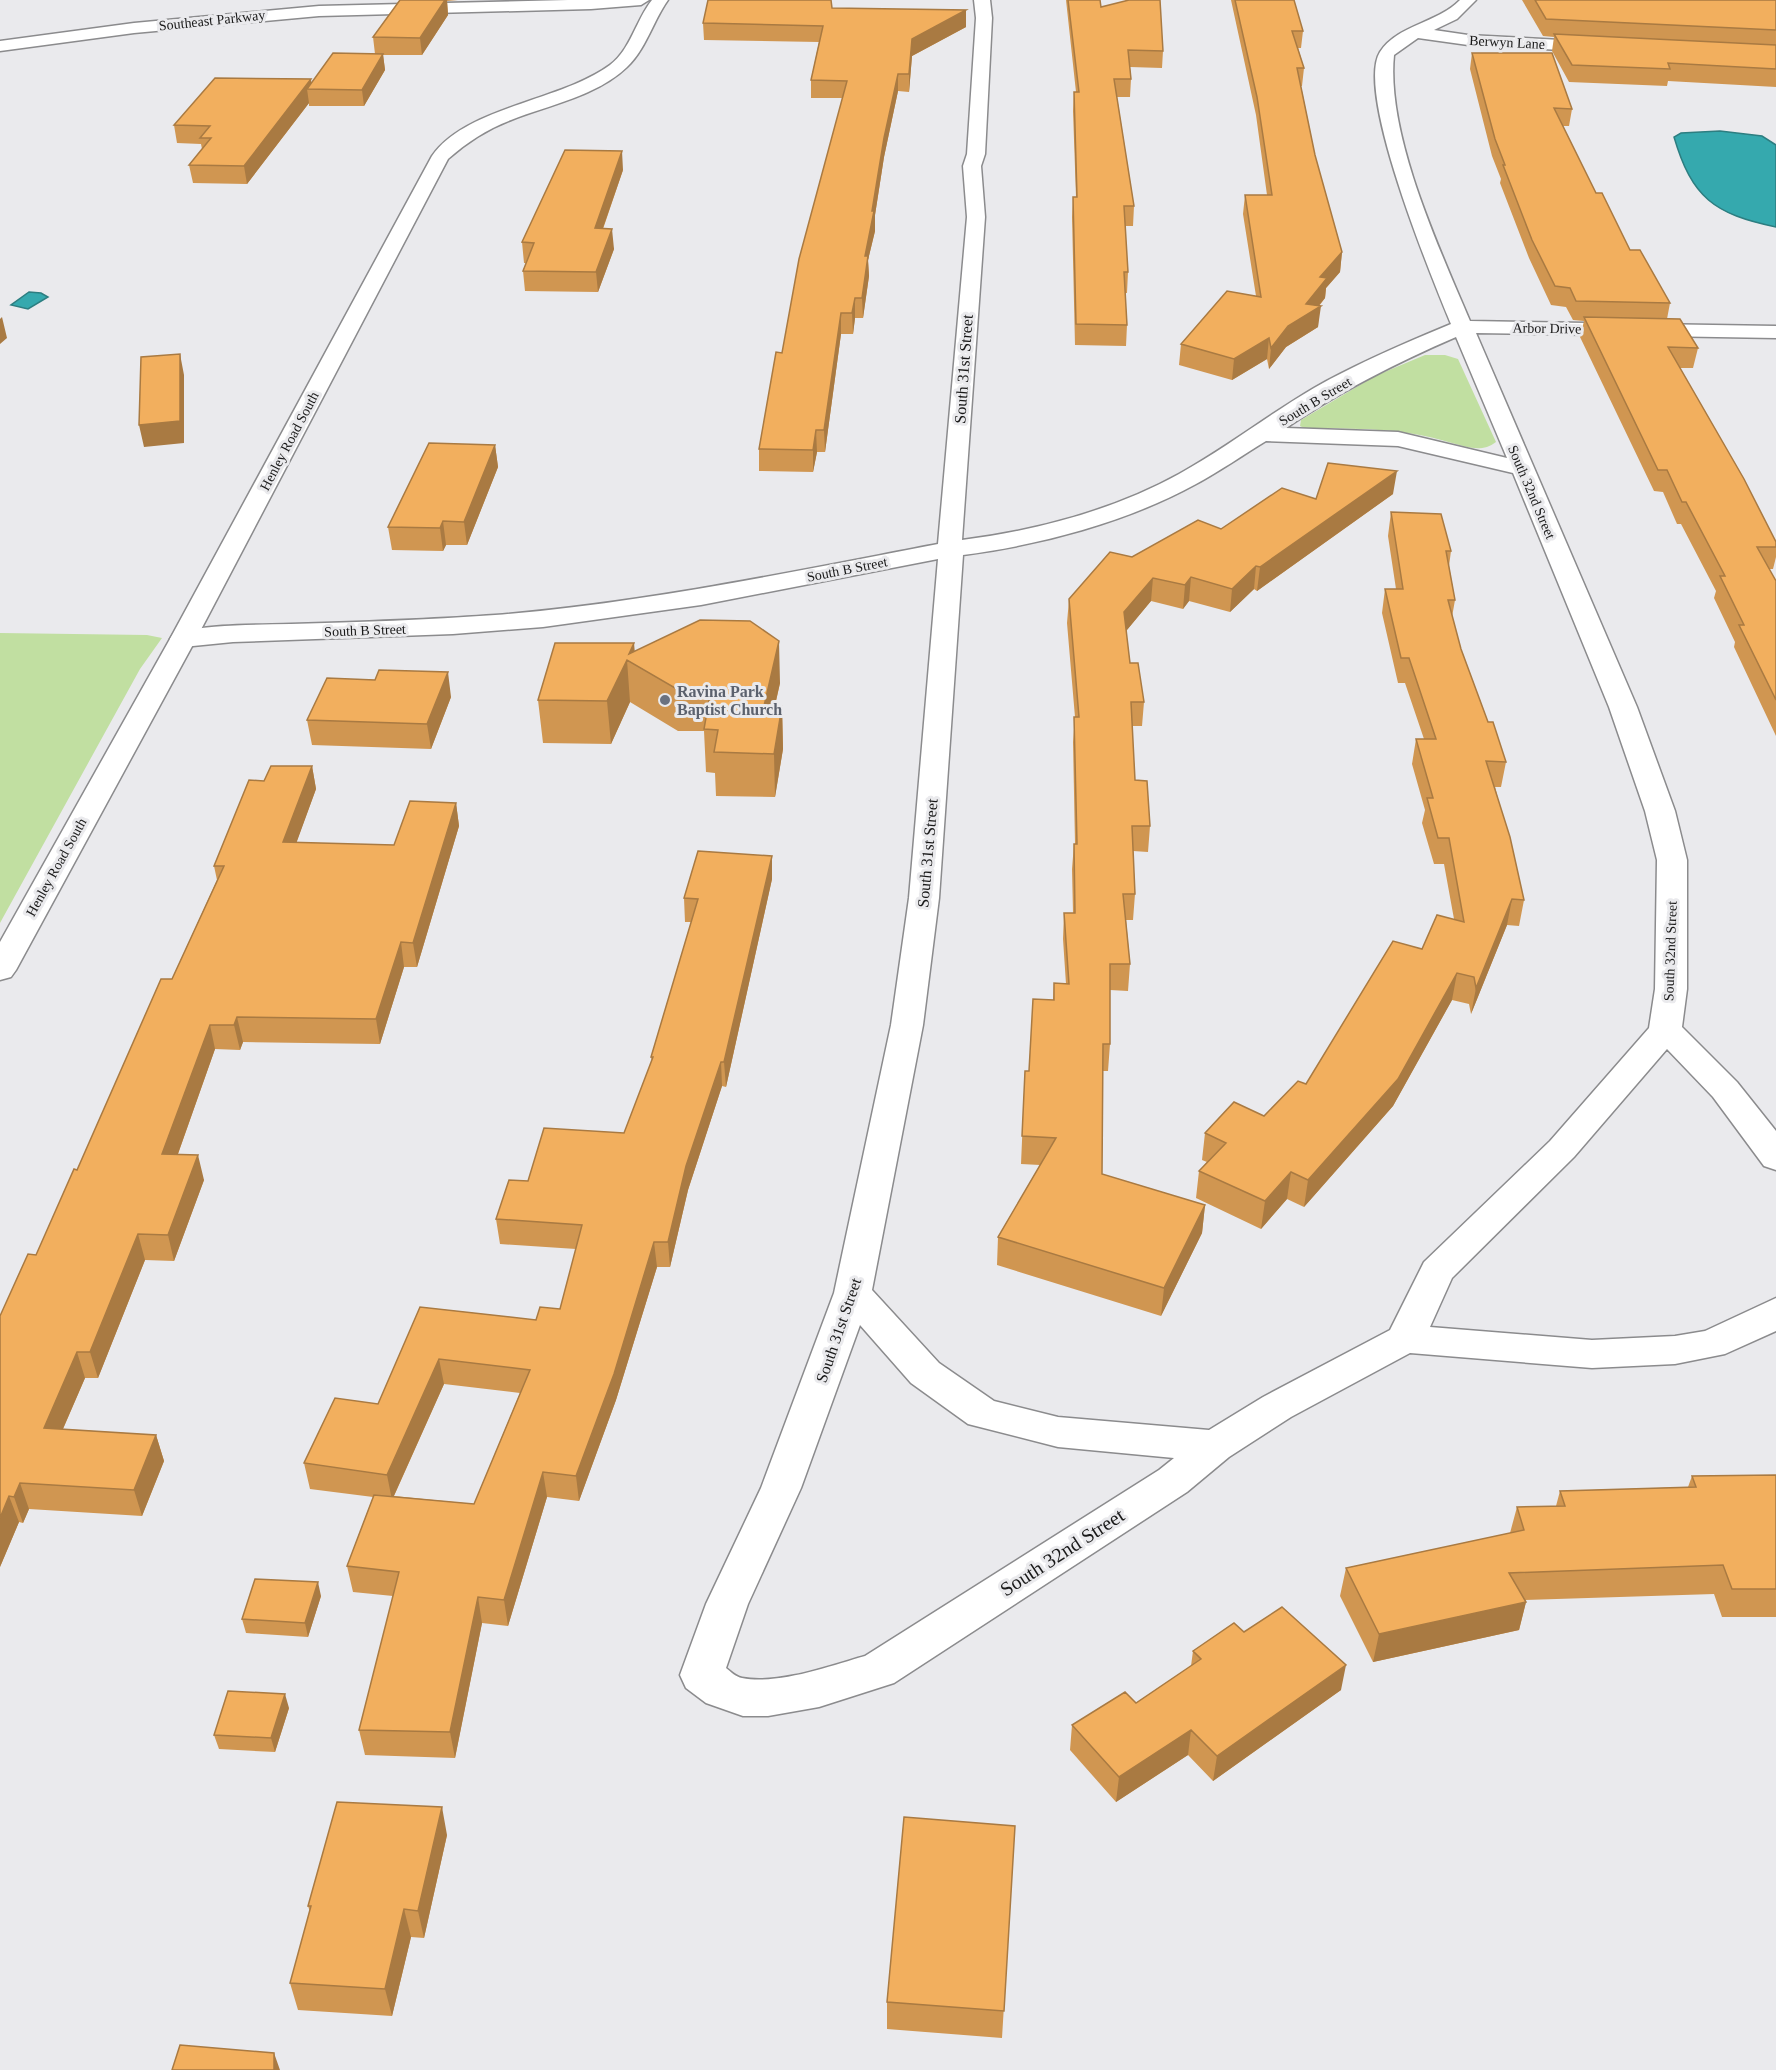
<svg xmlns="http://www.w3.org/2000/svg" width="1776" height="2070" viewBox="0 0 1776 2070" font-family="'Times New Roman',serif">
<style>
.green{fill:#c1dfa1}
.water{fill:#35a9ae;stroke:#2d7e81;stroke-width:1.5}
.lines{fill:none;stroke-linecap:round;stroke-linejoin:round}
.minor-casing{stroke:#8b8b8d;stroke-width:3}
.tertiary-casing{stroke:#8b8b8d;stroke-width:3}
.minor{fill:#fff;fill-rule:evenodd}
.tertiary{fill:#fff;fill-rule:evenodd}
.wall{fill:#d09651;fill-rule:evenodd}
.shaded-wall{fill:#a97a42}
.building{fill:#f2af5e;stroke:#a97a42;stroke-width:1.5}
.worship-dot{fill:#6b7280;stroke:#eaeaed;stroke-width:2}
.labels{text-anchor:middle;stroke-width:6;stroke-linejoin:round;paint-order:stroke}
.far-street-label{font-size:14px;fill:#191919;stroke:#eaeaed}
.street-label{font-size:16px;fill:#191919;stroke:#eaeaed}
.worship-label{font-size:16px;font-weight:bold;fill:#5b616d;stroke:#eaeaed;text-anchor:start}
.near-street-label{font-size:20px;fill:#191919;stroke:#eaeaed}
</style>
<rect width="100%" height="100%" fill="#eaeaed"/>
<path class="green" d="M 1425,355 L 1445,355 L 1458,359 L 1496,442 C 1482,453 1467,447 1452,443 C 1400,427 1357,429 1304,428 L 1300,426 L 1301,420 L 1375,376 Z
M 0,633 L 147,635 L 162,638 L 140,669 L 0,923 Z"/>
<path class="water" d="M 1720,131 L 1762,136 L 1776,145 L 1776,227 C 1714,214 1692,198 1674,137 L 1681,133 Z
M 29,292 L 41,293 L 48,297 L 28,309 L 11,305 Z"/>
<g class="lines">
<defs>
<path id="minor" d="M 568,0 L 649,0 L 641,5 L 591,9 L 319,16 L 134,33 L 0,51 L 0,41 L 134,23 L 319,6 Z
M 974,0 L 990,0 L 992,18 L 985,154 L 981,166 L 985,217 L 962,540 C 1035,531 1114,510 1179,474 C 1226,448 1268,415 1314,388 C 1358,363 1405,343 1451,324 C 1432,278 1355,92 1380,52 C 1397,25 1438,23 1460,0 L 1476,0 L 1457,19 L 1434,30 L 1468,35 L 1598,42 L 1606,47 L 1598,52 L 1468,45 L 1418,38 L 1394,55 C 1386,134 1439,248 1470,321 L 1776,326 L 1776,338 L 1476,333 L 1637,707 L 1675,811 L 1687,860 L 1687,989 L 1682,1027 L 1737,1082 L 1776,1131 L 1776,1170 L 1764,1166 L 1713,1097 L 1667,1049 L 1574,1157 L 1452,1278 L 1430,1327 L 1592,1340 L 1675,1336 L 1705,1331 L 1776,1298 L 1776,1331 L 1725,1354 L 1675,1364 L 1592,1368 L 1410,1353 L 1291,1417 L 1229,1457 L 1187,1492 L 894,1683 L 819,1707 L 768,1716 L 743,1716 L 706,1703 L 686,1688 L 680,1675 L 706,1604 L 761,1488 L 834,1293 L 891,1025 L 909,898 L 938,559 L 701,605 L 543,627 L 453,634 L 233,642 L 183,647 L 174,645 L 170,639 L 174,633 C 211,624 253,625 291,624 C 359,622 427,620 495,615 C 644,603 791,572 938,544 L 967,217 L 963,166 L 967,154 L 976,18 ZM 1456,337 L 1507,458 L 1398,432 L 1286,428 C 1340,391 1396,363 1456,337 ZM 1266,441 L 1398,446 L 1513,473 L 1609,707 L 1645,811 L 1657,860 L 1655,989 L 1649,1028 L 1550,1141 L 1424,1262 L 1390,1330 L 1263,1397 L 1209,1430 L 1058,1417 L 994,1401 L 939,1363 L 872,1290 L 923,1025 L 939,898 L 963,555 C 1040,545 1127,522 1196,484 C 1220,471 1243,455 1266,441 ZM 860,1325 L 911,1383 L 968,1424 L 1058,1447 L 1174,1458 L 1159,1470 L 865,1656 C 830,1666 778,1685 742,1678 C 736,1677 731,1672 726,1668 L 748,1604 L 801,1488 Z"/>
<path id="tertiary" d="M 652,0 L 668,0 C 653,21 646,49 627,67 C 597,96 549,105 511,120 C 487,129 467,142 448,159 L 196,639 L 16,970 L 11,977 L 0,980 L 0,942 L 170,639 L 432,156 C 466,107 561,101 610,65 C 631,49 636,20 652,0 Z"/>
</defs>
<use href="#minor" class="minor-casing"/>
<use href="#tertiary" class="tertiary-casing"/>
<use href="#minor" class="minor"/>
<use href="#tertiary" class="tertiary"/>
</g>
<path class="wall" d="M 400,0 L 458,0 L 447,1 L 448,15 L 422,55 L 383,55 L 385,70 L 364,106 L 309,106 L 309,103 L 247,184 L 193,183 L 189,165 L 202,149 L 201,144 L 177,143 L 174,125 L 311,83 L 375,54 L 373,37 Z
M 1066,0 L 1100,0 L 1101,7 L 1163,51 L 1162,68 L 1130,67 L 1131,79 L 1130,97 L 1117,97 L 1134,206 L 1133,226 L 1125,226 L 1128,272 L 1127,293 L 1125,293 L 1127,325 L 1126,346 L 1075,345 L 1072,217 L 1073,197 L 1076,197 L 1073,111 L 1074,92 L 1076,92 Z
M 1231,0 L 1294,0 L 1303,31 L 1301,48 L 1298,48 L 1304,68 L 1302,86 L 1301,86 L 1315,155 L 1342,252 L 1340,272 L 1326,288 L 1325,298 L 1319,306 L 1318,327 L 1286,347 L 1269,369 L 1267,359 L 1232,380 L 1179,365 L 1181,344 L 1256,296 L 1243,214 L 1245,195 L 1267,195 L 1256,115 Z
M 1522,0 L 1776,0 L 1776,87 L 1668,81 L 1667,86 L 1569,82 L 1552,51 L 1554,37 L 1543,36 Z
M 832,8 L 966,27 L 912,56 L 909,92 L 898,91 L 884,157 L 875,215 L 875,231 L 868,260 L 869,276 L 863,318 L 855,318 L 853,334 L 841,334 L 825,452 L 817,452 L 813,472 L 759,471 L 759,449 L 843,98 L 811,98 L 811,80 L 819,42 L 704,40 L 703,23 Z
M 1472,53 L 1572,109 L 1569,126 L 1562,126 L 1596,193 L 1630,250 L 1670,303 L 1667,319 L 1698,348 L 1693,368 L 1680,368 L 1776,542 L 1776,557 L 1773,569 L 1769,569 L 1776,581 L 1776,736 L 1734,647 L 1735,642 L 1714,598 L 1716,591 L 1681,524 L 1677,524 L 1663,492 L 1654,491 L 1580,337 L 1584,321 L 1573,320 L 1566,307 L 1551,305 L 1529,258 L 1500,183 L 1501,179 L 1492,156 L 1470,69 Z
M 623,170 L 603,229 L 614,249 L 598,292 L 525,291 L 523,271 L 526,263 L 524,263 L 522,242 Z
M 495,445 L 498,467 L 467,545 L 446,545 L 443,551 L 392,550 L 388,527 Z
M 1393,494 L 1257,591 L 1254,589 L 1230,612 L 1189,601 L 1183,609 L 1151,601 L 1126,631 L 1130,663 L 1144,702 L 1142,726 L 1132,726 L 1135,780 L 1150,826 L 1148,852 L 1133,851 L 1135,894 L 1133,920 L 1126,920 L 1130,964 L 1128,991 L 1110,990 L 1110,1044 L 1108,1071 L 1102,1071 L 1102,1174 L 1205,1205 L 1202,1233 L 1161,1316 L 997,1265 L 998,1237 L 1040,1165 L 1021,1164 L 1025,1071 L 1029,1071 L 1053,1000 L 1054,983 L 1066,984 L 1063,939 L 1064,913 L 1073,913 L 1072,869 L 1074,844 L 1075,844 L 1073,742 L 1075,717 L 1067,623 L 1069,599 L 1132,557 L 1316,499 Z
M 1391,512 L 1451,551 L 1449,566 L 1455,600 L 1452,617 L 1461,649 L 1488,722 L 1506,762 L 1501,787 L 1495,787 L 1524,900 L 1519,926 L 1507,925 L 1471,1014 L 1469,1004 L 1452,1000 L 1393,1106 L 1304,1207 L 1287,1199 L 1261,1229 L 1196,1198 L 1199,1171 L 1207,1162 L 1202,1160 L 1205,1133 L 1264,1116 L 1306,1084 L 1422,949 L 1454,919 L 1444,864 L 1434,864 L 1422,823 L 1425,810 L 1412,764 L 1416,739 L 1424,739 L 1405,683 L 1398,683 L 1382,613 L 1385,589 L 1396,589 L 1388,536 Z
M 635,651 L 780,683 L 775,706 L 782,706 L 783,749 L 775,797 L 716,796 L 715,773 L 706,772 L 704,731 L 678,731 L 630,702 L 611,744 L 543,743 L 538,700 Z
M 451,697 L 431,749 L 312,745 L 307,720 Z
M 312,766 L 316,789 L 296,843 L 394,845 L 456,803 L 459,826 L 417,967 L 404,967 L 380,1044 L 243,1042 L 240,1050 L 215,1049 L 178,1154 L 204,1180 L 174,1261 L 145,1260 L 98,1378 L 85,1378 L 63,1429 L 156,1435 L 164,1461 L 142,1516 L 29,1509 L 23,1523 L 19,1522 L 0,1567 L 36,1255 L 172,979 L 217,880 L 214,866 L 264,781 Z
M 772,856 L 772,879 L 726,1087 L 722,1086 L 688,1190 L 670,1267 L 657,1267 L 616,1400 L 579,1501 L 547,1497 L 508,1626 L 482,1623 L 455,1758 L 365,1755 L 359,1730 L 393,1596 L 353,1592 L 347,1566 L 373,1497 L 310,1489 L 304,1463 L 378,1404 L 420,1307 L 536,1320 L 560,1309 L 576,1249 L 500,1244 L 496,1219 L 528,1181 L 624,1133 L 652,1062 L 651,1057 L 691,922 L 685,922 L 684,898 ZM 444,1384 L 520,1393 L 474,1504 L 394,1496 Z
M 1776,1475 L 1776,1617 L 1722,1617 L 1714,1594 L 1525,1600 L 1526,1602 L 1519,1630 L 1373,1662 L 1340,1596 L 1346,1568 L 1510,1533 L 1517,1507 L 1556,1506 L 1560,1491 L 1688,1487 L 1692,1476 Z
M 321,1596 L 308,1637 L 246,1633 L 242,1619 Z
M 1244,1632 L 1341,1690 L 1213,1781 L 1188,1755 L 1116,1802 L 1070,1750 L 1072,1725 L 1136,1703 L 1191,1666 L 1193,1651 Z
M 289,1708 L 275,1752 L 219,1749 L 214,1735 Z
M 1015,1826 L 1002,2038 L 887,2029 L 887,2002 Z
M 447,1835 L 424,1938 L 411,1937 L 392,2016 L 298,2010 L 290,1983 L 310,1912 L 308,1906 Z"/>
<path class="shaded-wall" d="M 445,0 L 447,0 L 448,15 L 422,55 L 420,38 Z
M 966,10 L 966,27 L 912,56 L 909,92 L 909,74 L 912,39 Z
M 383,54 L 385,70 L 364,106 L 362,90 Z
M 898,74 L 898,91 L 884,157 L 875,215 L 875,231 L 868,260 L 869,276 L 863,318 L 862,298 L 865,256 L 884,138 Z
M 311,79 L 312,89 L 307,89 L 309,103 L 247,184 L 244,166 Z
M 622,151 L 623,170 L 596,248 L 595,228 Z
M 612,229 L 614,249 L 598,292 L 596,272 Z
M 1342,252 L 1340,272 L 1326,288 L 1325,298 L 1316,309 L 1321,306 L 1318,327 L 1286,347 L 1269,369 L 1271,348 L 1306,304 L 1320,277 Z
M 855,298 L 855,318 L 853,334 L 852,313 Z
M 841,313 L 841,334 L 825,452 L 824,430 Z
M 2,317 L 7,338 L 0,344 L 0,319 Z
M 1269,338 L 1267,359 L 1232,380 L 1234,359 Z
M 180,354 L 184,375 L 184,443 L 144,447 L 139,425 Z
M 816,430 L 817,452 L 813,472 L 813,450 Z
M 495,445 L 498,467 L 467,545 L 464,522 Z
M 1397,471 L 1393,494 L 1257,591 L 1260,567 Z
M 443,521 L 446,545 L 443,551 L 440,528 Z
M 1256,566 L 1254,589 L 1230,612 L 1232,589 Z
M 1191,577 L 1189,601 L 1183,609 L 1185,585 Z
M 1153,578 L 1151,601 L 1122,636 L 1124,612 Z
M 779,641 L 780,683 L 765,748 L 764,706 Z
M 634,643 L 636,665 L 629,654 Z
M 627,660 L 630,702 L 611,744 L 607,701 Z
M 448,672 L 451,697 L 431,749 L 427,724 Z
M 782,706 L 783,749 L 775,797 L 774,754 Z
M 312,766 L 316,789 L 288,866 L 283,842 Z
M 456,803 L 459,826 L 417,967 L 413,943 Z
M 772,856 L 772,879 L 726,1087 L 724,1062 Z
M 1512,899 L 1507,925 L 1471,1014 L 1476,988 Z
M 401,942 L 404,967 L 380,1044 L 376,1019 Z
M 1457,973 L 1452,1000 L 1393,1106 L 1304,1207 L 1308,1180 Z
M 237,1017 L 243,1042 L 240,1050 L 234,1025 Z
M 210,1025 L 215,1049 L 169,1179 L 162,1154 Z
M 721,1062 L 722,1086 L 688,1190 L 670,1267 L 668,1242 L 686,1166 Z
M 198,1155 L 204,1180 L 174,1261 L 168,1235 Z
M 1291,1172 L 1287,1199 L 1261,1229 L 1265,1201 Z
M 1205,1205 L 1202,1233 L 1161,1316 L 1164,1288 Z
M 138,1234 L 145,1260 L 98,1378 L 90,1352 Z
M 654,1242 L 657,1267 L 616,1400 L 579,1501 L 576,1476 Z
M 77,1352 L 85,1378 L 52,1454 L 44,1428 Z
M 439,1359 L 444,1384 L 392,1500 L 387,1475 Z
M 156,1435 L 164,1461 L 142,1516 L 134,1490 Z
M 543,1472 L 547,1497 L 508,1626 L 504,1600 Z
M 20,1483 L 29,1509 L 23,1523 L 14,1497 Z
M 9,1496 L 19,1522 L 0,1567 L 0,1518 Z
M 318,1582 L 321,1596 L 308,1637 L 305,1623 Z
M 478,1597 L 482,1623 L 455,1758 L 450,1732 Z
M 1526,1602 L 1519,1630 L 1373,1662 L 1379,1634 Z
M 1346,1665 L 1341,1690 L 1213,1781 L 1217,1756 Z
M 285,1694 L 289,1708 L 275,1752 L 271,1738 Z
M 1191,1730 L 1188,1755 L 1116,1802 L 1119,1777 Z
M 442,1807 L 447,1835 L 424,1938 L 418,1911 Z
M 404,1909 L 411,1937 L 392,2016 L 385,1989 Z
M 274,2053 L 280,2070 L 274,2070 Z"/>
<path class="building" d="M 400,0 L 445,0 L 420,38 L 373,37 Z
M 708,0 L 831,0 L 832,8 L 966,10 L 912,39 L 909,74 L 898,74 L 884,138 L 872,211 L 874,211 L 865,256 L 868,256 L 862,298 L 855,298 L 852,313 L 841,313 L 824,430 L 816,430 L 813,450 L 759,449 L 776,352 L 782,353 L 799,259 L 847,81 L 811,80 L 823,26 L 703,23 Z
M 1068,0 L 1100,0 L 1101,7 L 1129,0 L 1160,0 L 1163,51 L 1128,50 L 1131,79 L 1114,79 L 1134,206 L 1124,206 L 1128,272 L 1124,272 L 1127,325 L 1076,324 L 1073,197 L 1077,197 L 1074,92 L 1079,92 Z
M 1235,0 L 1294,0 L 1303,31 L 1292,31 L 1304,68 L 1297,68 L 1315,155 L 1342,252 L 1320,277 L 1327,278 L 1306,304 L 1321,306 L 1288,326 L 1271,348 L 1269,338 L 1234,359 L 1181,344 L 1227,291 L 1261,297 L 1245,195 L 1272,195 L 1257,97 Z
M 1535,0 L 1776,0 L 1776,30 L 1546,19 Z
M 1554,34 L 1776,45 L 1776,69 L 1668,63 L 1670,69 L 1572,65 Z
M 333,53 L 383,54 L 362,90 L 307,89 Z
M 1472,53 L 1552,53 L 1572,109 L 1554,108 L 1596,193 L 1602,193 L 1630,250 L 1640,250 L 1670,303 L 1576,301 L 1570,288 L 1555,286 L 1532,240 L 1503,165 L 1505,165 L 1495,139 Z
M 215,78 L 311,79 L 244,166 L 189,165 L 211,138 L 200,138 L 210,126 L 174,125 Z
M 565,150 L 622,151 L 595,228 L 612,229 L 596,272 L 523,271 L 534,243 L 522,242 Z
M 1584,317 L 1680,319 L 1698,348 L 1668,347 L 1744,479 L 1776,542 L 1776,547 L 1757,547 L 1776,581 L 1776,700 L 1739,625 L 1744,625 L 1720,576 L 1725,576 L 1686,502 L 1682,502 L 1667,470 L 1658,470 Z
M 180,354 L 180,421 L 139,425 L 141,357 Z
M 429,443 L 495,445 L 464,522 L 443,521 L 440,528 L 388,527 Z
M 1328,463 L 1397,471 L 1260,567 L 1256,566 L 1232,589 L 1191,577 L 1185,585 L 1153,578 L 1124,612 L 1130,663 L 1138,663 L 1144,702 L 1131,702 L 1135,780 L 1147,781 L 1150,826 L 1132,826 L 1135,894 L 1123,894 L 1130,964 L 1110,964 L 1110,1044 L 1103,1044 L 1102,1174 L 1205,1205 L 1164,1288 L 998,1237 L 1056,1138 L 1022,1136 L 1025,1071 L 1029,1071 L 1033,999 L 1054,1000 L 1054,983 L 1069,984 L 1064,913 L 1075,913 L 1074,844 L 1077,844 L 1074,717 L 1079,717 L 1069,599 L 1110,552 L 1132,557 L 1198,520 L 1221,529 L 1282,488 L 1316,499 Z
M 1391,512 L 1441,514 L 1451,551 L 1446,551 L 1455,600 L 1448,600 L 1461,649 L 1488,722 L 1493,722 L 1506,762 L 1486,761 L 1510,837 L 1524,900 L 1512,899 L 1476,988 L 1474,977 L 1457,973 L 1398,1079 L 1308,1180 L 1291,1172 L 1265,1201 L 1199,1171 L 1226,1143 L 1205,1133 L 1234,1102 L 1264,1116 L 1298,1081 L 1306,1084 L 1393,941 L 1422,949 L 1437,915 L 1464,922 L 1449,838 L 1438,838 L 1427,798 L 1433,798 L 1416,739 L 1436,739 L 1409,658 L 1401,658 L 1385,589 L 1403,589 Z
M 700,620 L 750,621 L 779,641 L 764,706 L 782,706 L 774,754 L 714,752 L 718,730 L 704,729 L 711,689 L 675,688 L 627,660 L 607,701 L 538,700 L 555,643 L 634,643 L 629,654 Z
M 379,670 L 448,672 L 427,724 L 307,720 L 327,678 L 375,680 Z
M 271,766 L 312,766 L 283,842 L 394,845 L 410,801 L 456,803 L 413,943 L 401,942 L 376,1019 L 237,1017 L 234,1025 L 210,1025 L 162,1154 L 198,1155 L 168,1235 L 138,1234 L 90,1352 L 77,1352 L 44,1428 L 156,1435 L 134,1490 L 20,1483 L 14,1497 L 9,1496 L 0,1518 L 0,1316 L 28,1254 L 36,1255 L 74,1169 L 77,1170 L 161,979 L 172,979 L 224,866 L 214,866 L 249,780 L 264,781 Z
M 698,851 L 772,856 L 724,1062 L 721,1062 L 686,1166 L 668,1242 L 654,1242 L 614,1374 L 576,1476 L 543,1472 L 504,1600 L 478,1597 L 450,1732 L 359,1730 L 399,1572 L 347,1566 L 374,1495 L 474,1504 L 530,1370 L 439,1359 L 387,1475 L 304,1463 L 335,1398 L 378,1404 L 420,1307 L 536,1320 L 540,1307 L 560,1309 L 582,1225 L 496,1219 L 509,1180 L 528,1181 L 544,1128 L 624,1133 L 653,1057 L 651,1057 L 698,899 L 684,898 Z
M 1776,1475 L 1776,1589 L 1732,1589 L 1723,1565 L 1509,1573 L 1526,1602 L 1379,1634 L 1346,1568 L 1524,1530 L 1517,1507 L 1565,1506 L 1560,1491 L 1696,1487 L 1692,1476 Z
M 255,1579 L 318,1582 L 305,1623 L 242,1619 Z
M 1282,1607 L 1346,1665 L 1217,1756 L 1191,1730 L 1119,1777 L 1072,1725 L 1125,1692 L 1136,1703 L 1201,1659 L 1193,1651 L 1234,1623 L 1244,1632 Z
M 228,1691 L 285,1694 L 271,1738 L 214,1735 Z
M 337,1802 L 442,1807 L 418,1911 L 404,1909 L 385,1989 L 290,1983 L 311,1906 L 308,1906 Z
M 904,1817 L 1015,1826 L 1004,2011 L 887,2002 Z
M 180,2045 L 274,2053 L 274,2070 L 172,2070 Z"/>
<circle class="worship-dot" cx="665" cy="700" r="6"/>
<g class="labels">
<g class="far-street-label">
<text transform="translate(212 20) rotate(-6)" y="5">Southeast Parkway</text>
<text transform="translate(1507 42) rotate(3)" y="5">Berwyn Lane</text>
<text transform="translate(1547 328) rotate(1)" y="5">Arbor Drive</text>
<text transform="translate(1315 401) rotate(-31)" y="5">South B Street</text>
<text transform="translate(289 441) rotate(-62)" y="5">Henley Road South</text>
<text transform="translate(1532 492) rotate(67)" y="5">South 32nd Street</text>
<text transform="translate(847 569) rotate(-11)" y="5">South B Street</text>
<text transform="translate(365 630) rotate(-2)" y="5">South B Street</text>
<text transform="translate(56 867) rotate(-61)" y="5">Henley Road South</text>
<text transform="translate(1670 951) rotate(-88)" y="5">South 32nd Street</text>
</g>
<g class="street-label">
<text transform="translate(963 369) rotate(-86)" y="6">South 31st Street</text>
<text transform="translate(927 853) rotate(-85)" y="6">South 31st Street</text>
<text transform="translate(838 1330) rotate(-71)" y="6">South 31st Street</text>
</g>
<g class="worship-label">
<text x="677" y="697">Ravina Park<tspan x="677" dy="18">Baptist Church</tspan></text>
</g>
<g class="near-street-label">
<text transform="translate(1062 1552) rotate(-33)" y="7">South 32nd Street</text>
</g>
</g>
</svg>
